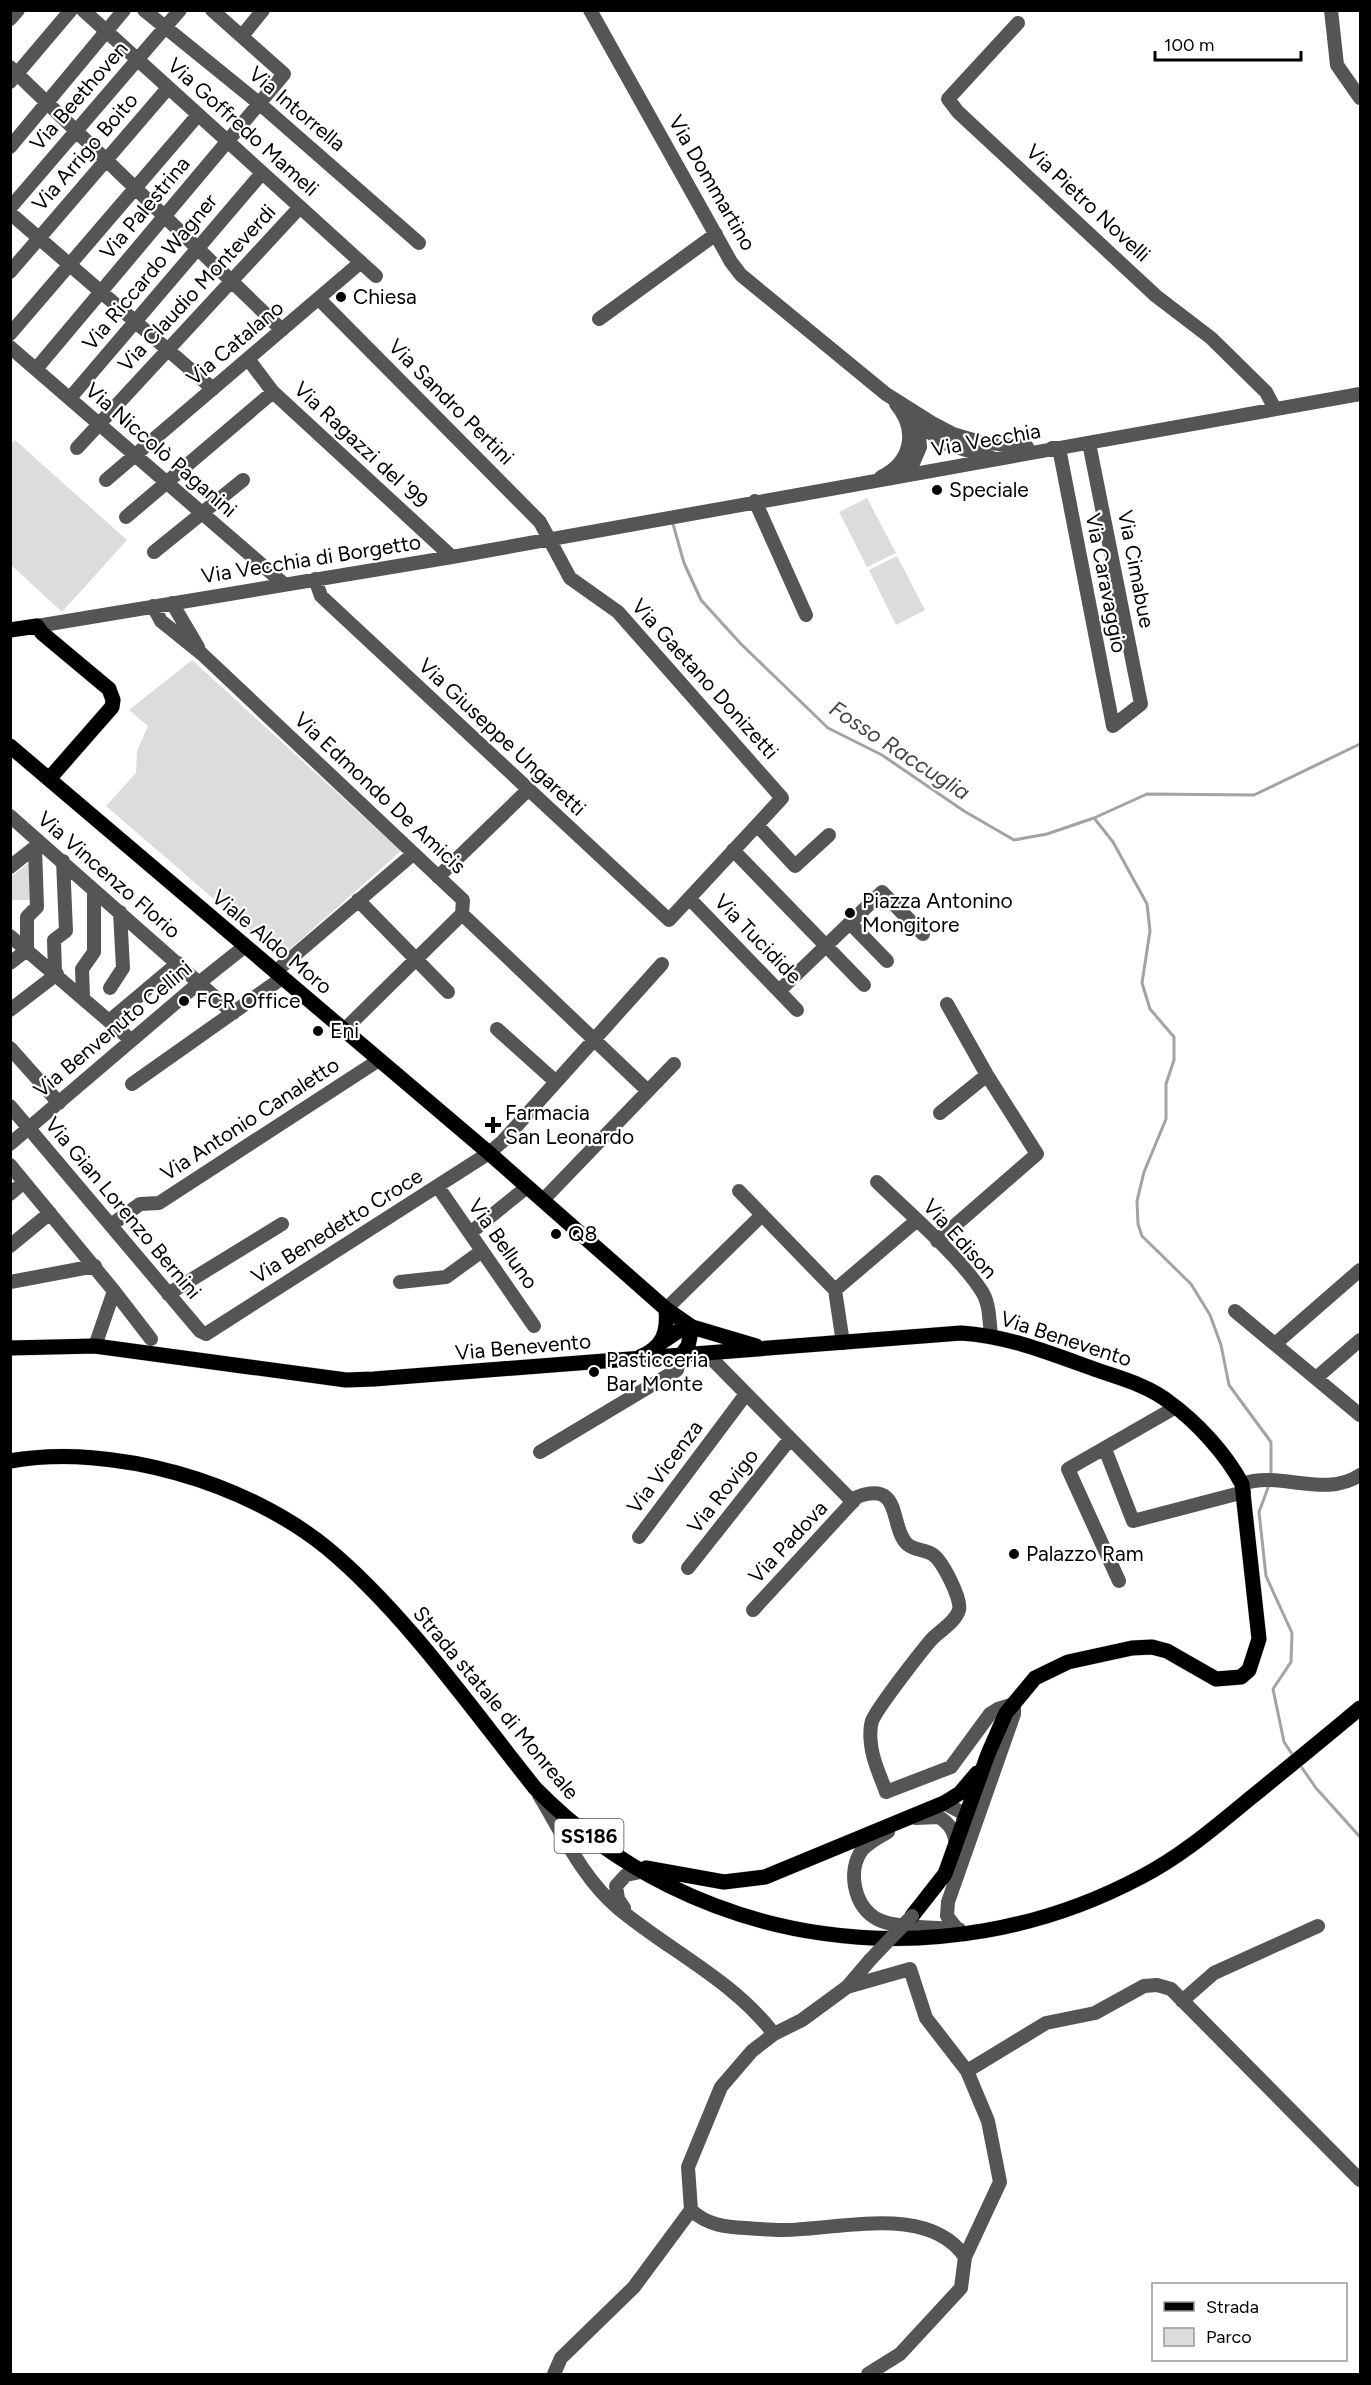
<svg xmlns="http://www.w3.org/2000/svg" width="1371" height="2385" viewBox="0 0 1371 2385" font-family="Figtree,sans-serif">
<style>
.green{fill:#dcdcdc}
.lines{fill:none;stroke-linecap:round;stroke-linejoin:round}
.stream{stroke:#a3a3a3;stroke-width:3}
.major-casing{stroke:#dbdbdb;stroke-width:16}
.minor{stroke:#555;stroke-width:14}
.major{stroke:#000;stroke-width:15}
.minor-bridge{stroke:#555;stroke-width:14}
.poi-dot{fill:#000;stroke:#fff;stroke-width:2}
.labels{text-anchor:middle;stroke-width:4.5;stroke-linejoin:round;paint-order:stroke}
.shield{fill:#fff;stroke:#4c4c4c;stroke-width:1.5}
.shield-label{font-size:20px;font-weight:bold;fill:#000}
.street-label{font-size:21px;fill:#000;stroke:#fff}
.poi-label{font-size:21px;fill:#000;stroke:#fff;text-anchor:start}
.water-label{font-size:22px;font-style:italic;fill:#444;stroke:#fff}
</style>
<rect width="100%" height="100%" fill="#fff"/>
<path class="green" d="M 15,440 L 127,540 L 62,612 L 11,565 L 10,445 Z
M 867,498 L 896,553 L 867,567 L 839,512 Z
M 897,556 L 925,610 L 896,625 L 869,570 Z
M 192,660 L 401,851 L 281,957 L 106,806 L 136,773 L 137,751 L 148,726 L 129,710 Z
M 31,861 L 33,900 L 11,900 L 11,877 Z"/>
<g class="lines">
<path class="stream" d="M 673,524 L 684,563 L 701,600 L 741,644 L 828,728 L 882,755 L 964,811 L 1014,840 L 1047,834 L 1094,818 L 1147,794 L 1254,795 L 1360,744
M 1094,818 L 1113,842 L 1147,904 L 1150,931 L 1142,983 L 1150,1009 L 1174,1037 L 1174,1060 L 1166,1084 L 1166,1119 L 1144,1172 L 1137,1201 L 1138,1224 L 1142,1236 L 1191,1284 L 1210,1315 L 1221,1345 L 1229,1385 L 1271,1442 L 1271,1475
M 1269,1485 L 1259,1512 L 1266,1576 L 1292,1633 L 1291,1662 L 1273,1689 L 1284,1742 L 1294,1757
M 1300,1765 L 1316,1788 L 1360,1837"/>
<defs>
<path id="major" d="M 10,630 L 37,626 L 42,633 L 109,689 L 113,700 L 112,707 L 49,779
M 10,746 L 489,1153 L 666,1309 L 692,1327 L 756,1346
M 662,1342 L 680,1330 L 692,1327 L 688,1346 L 680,1357
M 10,1348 L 95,1346 L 346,1380 L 374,1379 L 961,1333 C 1008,1336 1050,1353 1094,1369 C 1119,1378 1148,1385 1169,1402 C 1197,1422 1226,1454 1242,1484 L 1259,1639 L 1249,1670 L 1241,1677 L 1216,1679 L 1167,1651 L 1152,1647 L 1132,1648 L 1068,1662 L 1035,1678 L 1006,1713 L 988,1754 L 945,1874 L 912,1916
M 640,1357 C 663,1347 668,1333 666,1309
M 10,1461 C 113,1443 246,1482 327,1548 C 405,1613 471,1708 535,1788 C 694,1951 942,1983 1141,1877 C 1180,1857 1214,1828 1248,1800 C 1285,1770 1323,1739 1360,1708
M 646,1868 L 724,1882 L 765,1877 L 944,1803 L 960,1793 L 977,1773"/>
</defs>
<use href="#major" class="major-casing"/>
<path class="minor" d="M 83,10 L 376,276
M 144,10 L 260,104 L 419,243
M 590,10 L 731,262 L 741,275 L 886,394 L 932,423 L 953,434 L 980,442 L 1027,447
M 1331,10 L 1337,65 L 1360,98
M 10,19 L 18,10
M 1018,23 L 948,99 L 958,112 L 1156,296 L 1211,338 L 1266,392 L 1275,409
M 242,36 L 263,10
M 10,67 L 282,330
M 10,82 L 71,10
M 10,147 L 124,10
M 10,208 L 180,10
M 10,213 L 213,389
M 10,272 L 168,88
M 599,319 L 716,234
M 10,334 L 198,115
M 10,347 L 284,584
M 248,359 L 273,392 L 452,557
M 36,369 L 284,74 L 212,10
M 70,398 L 262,173
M 908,418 L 947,444 L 992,458
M 77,448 L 300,207
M 1052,448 L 1059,448 L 1113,726 L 1141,704 L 1089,443
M 908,475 L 920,447 L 918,423
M 881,477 C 912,462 918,430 896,404
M 106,480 L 361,262
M 755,501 L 806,615
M 126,517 L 273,392
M 154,552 L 243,480
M 315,579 L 321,596 L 669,920 L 782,798 L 618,612 L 570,578 L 540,522 L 319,299
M 172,603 L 198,647
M 153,606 L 161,621 L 202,654 L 463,900 L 462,914 L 648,1091
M 37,626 L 452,557 L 1360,394
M 10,816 L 233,1013
M 757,825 L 795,866 L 829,835
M 733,850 L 864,985
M 10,867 L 39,844
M 438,877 L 528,790
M 689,898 L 797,1010
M 358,900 L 448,992
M 850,923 L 887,961
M 10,936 L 131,1040
M 10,963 L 27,950 L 27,917 L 37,907 L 35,848
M 55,972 L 54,940 L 66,931 L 63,861
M 275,972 L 413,854
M 110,988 L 123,968 L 120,912
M 779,991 L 882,892 L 923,934
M 83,997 L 82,969 L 94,952 L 94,891
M 10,1010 L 57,974
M 109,1021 L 178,963
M 497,1029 L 555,1081
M 344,1030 L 462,914
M 10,1048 L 59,1103
M 132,1084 L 282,978
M 10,1106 L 200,1331 L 206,1334 L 489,1153 L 503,1141 L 662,964
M 940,1113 L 987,1075
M 10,1144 L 200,982 L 244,947
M 10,1165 L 114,1291 L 95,1346
M 877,1182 C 909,1213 957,1254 981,1290 C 990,1303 989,1320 991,1335
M 438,1187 L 534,1326
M 739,1191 L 835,1290 L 843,1343
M 10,1194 L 24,1182
M 543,1200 L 674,1064
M 111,1225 L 140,1204 L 159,1203 L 379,1060
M 470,1233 L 527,1187
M 937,1241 L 1037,1154 L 987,1075 L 947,1004
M 10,1246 L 50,1213
M 10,1282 L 95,1266
M 400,1282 L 446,1277 L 482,1251
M 835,1290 L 916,1221
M 114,1291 L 151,1339
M 168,1294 L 282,1224
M 666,1309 L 762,1215
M 1235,1311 L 1360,1415
M 1275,1344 L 1360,1270
M 708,1355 L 853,1502
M 1316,1378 L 1360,1340
M 1105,1449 L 1133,1521 L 1244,1492
M 540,1452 L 677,1370 L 680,1357
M 1242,1484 C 1280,1470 1324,1499 1360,1475
M 639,1537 L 746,1394
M 688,1568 L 790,1439
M 1119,1581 L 1068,1469 L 1176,1407
M 753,1610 L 857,1497 C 903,1480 889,1526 907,1544 C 915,1551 924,1549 932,1554 C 942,1560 962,1599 959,1610 C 955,1623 939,1631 931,1640 C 920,1653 877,1708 872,1721 C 870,1727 870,1738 871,1744 C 872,1760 881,1777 886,1792 L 951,1767 L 990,1714 L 998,1709 L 1014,1704 L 1014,1714 L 948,1902 L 947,1916 L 957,1929
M 539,1795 C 562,1833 583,1879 618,1908 C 668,1950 733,1980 774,2034
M 944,1803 L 961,1812 L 965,1821
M 916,1818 L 939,1817 C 950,1824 954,1831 956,1844
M 888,1832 C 879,1837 869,1842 862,1850 C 847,1871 854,1906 877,1919 C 896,1929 937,1927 959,1929
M 624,1908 L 618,1899 L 616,1886 L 626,1875 L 641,1872
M 847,1987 L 910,1969 L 926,2018 L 967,2071 L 988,2121 L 1000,2182 L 965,2257
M 1182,2001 L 1214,1973 L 1318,1926
M 967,2071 L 1046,2023 L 1095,2013 L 1144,1986 L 1157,1985 L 1171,1989 L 1360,2180
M 554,2374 L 561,2358 L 634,2287 L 691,2210
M 868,2374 L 900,2354 L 961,2288 L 965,2257 C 928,2203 838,2230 783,2230 C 770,2230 758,2229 746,2228 C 725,2227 707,2225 691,2210 L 688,2167 L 721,2087 L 752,2051 L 774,2034 L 802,2020 L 847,1987 L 870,1960"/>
<use href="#major" class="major"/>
<path class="minor-bridge" d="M 870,1960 L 912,1916"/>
</g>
<g class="poi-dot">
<circle cx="341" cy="297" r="6"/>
<circle cx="937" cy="490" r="6"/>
<circle cx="850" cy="913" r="6"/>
<circle cx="184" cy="1001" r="6"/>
<circle cx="318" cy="1031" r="6"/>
<path d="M490 1116h6v6h6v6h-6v6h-6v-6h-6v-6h6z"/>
<circle cx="556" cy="1234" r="6"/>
<circle cx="594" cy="1372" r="6"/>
<circle cx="1014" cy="1554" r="6"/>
</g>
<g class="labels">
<rect class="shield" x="554.5" y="1819" width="69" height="34" rx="4.5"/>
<g class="shield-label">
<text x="589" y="1843">SS186</text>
</g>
<g class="street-label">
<text transform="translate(79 96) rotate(-49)" y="7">Via Beethoven</text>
<text transform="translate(297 109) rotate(40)" y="7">Via Intorrella</text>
<text transform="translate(243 127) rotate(42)" y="7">Via Goffredo Mameli</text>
<text transform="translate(85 152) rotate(-49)" y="7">Via Arrigo Boito</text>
<text transform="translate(712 183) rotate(60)" y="7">Via Dommartino</text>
<text transform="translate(1088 203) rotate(43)" y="7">Via Pietro Novelli</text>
<text transform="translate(145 208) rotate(-50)" y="7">Via Palestrina</text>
<text transform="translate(150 272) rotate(-50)" y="7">Via Riccardo Wagner</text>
<text transform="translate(197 288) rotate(-47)" y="7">Via Claudio Monteverdi</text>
<text transform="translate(235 343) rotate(-40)" y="7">Via Catalano</text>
<text transform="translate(451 402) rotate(45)" y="7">Via Sandro Pertini</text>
<text transform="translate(986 440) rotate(-10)" y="7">Via Vecchia</text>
<text transform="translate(361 445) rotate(43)" y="7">Via Ragazzi del '99</text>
<text transform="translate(161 450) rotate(41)" y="7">Via Niccolò Paganini</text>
<text transform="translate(311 559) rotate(-9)" y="7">Via Vecchia di Borgetto</text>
<text transform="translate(1136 569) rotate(79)" y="7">Via Cimabue</text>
<text transform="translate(1106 583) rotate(79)" y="7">Via Caravaggio</text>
<text transform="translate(705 679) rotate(48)" y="7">Via Gaetano Donizetti</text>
<text transform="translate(502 737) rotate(43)" y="7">Via Giuseppe Ungaretti</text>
<text transform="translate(380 793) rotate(43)" y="7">Via Edmondo De Amicis</text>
<text transform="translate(109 875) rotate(41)" y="7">Via Vincenzo Florio</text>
<text transform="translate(758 939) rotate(46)" y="7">Via Tucidide</text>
<text transform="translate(272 942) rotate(40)" y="7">Viale Aldo Moro</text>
<text transform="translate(113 1029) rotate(-40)" y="7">Via Benvenuto Cellini</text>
<text transform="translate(250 1119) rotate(-33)" y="7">Via Antonio Canaletto</text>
<text transform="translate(123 1208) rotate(50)" y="7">Via Gian Lorenzo Bernini</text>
<text transform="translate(337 1226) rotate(-32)" y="7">Via Benedetto Croce</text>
<text transform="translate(960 1239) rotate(48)" y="7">Via Edison</text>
<text transform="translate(503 1244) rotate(55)" y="7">Via Belluno</text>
<text transform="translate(1066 1339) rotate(18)" y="7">Via Benevento</text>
<text transform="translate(523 1347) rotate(-5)" y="7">Via Benevento</text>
<text transform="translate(665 1467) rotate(-53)" y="7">Via Vicenza</text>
<text transform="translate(723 1491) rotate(-52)" y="7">Via Rovigo</text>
<text transform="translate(788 1542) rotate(-47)" y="7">Via Padova</text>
<text transform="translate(496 1703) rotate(50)" y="7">Strada statale di Monreale</text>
</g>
<g class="poi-label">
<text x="353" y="304">Chiesa</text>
<text x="949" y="497">Speciale</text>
<text x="862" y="908">Piazza Antonino<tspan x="862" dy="24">Mongitore</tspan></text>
<text x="196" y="1008">FCR Office</text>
<text x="330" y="1038">Eni</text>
<text x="505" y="1120">Farmacia<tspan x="505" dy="24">San Leonardo</tspan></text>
<text x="568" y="1241">Q8</text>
<text x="606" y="1367">Pasticceria<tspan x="606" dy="24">Bar Monte</tspan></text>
<text x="1026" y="1561">Palazzo Ram</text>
</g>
<g class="water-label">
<text transform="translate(900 750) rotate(33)" y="8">Fosso Raccuglia</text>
</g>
</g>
<rect width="1371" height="2385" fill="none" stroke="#000000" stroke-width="24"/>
<rect x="1152" y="2283" width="195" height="78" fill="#ffffff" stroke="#999999" stroke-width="1.5"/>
<rect x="1164" y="2302" width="30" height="9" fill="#000000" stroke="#999999" stroke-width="1.5"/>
<text x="1206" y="2313" font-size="18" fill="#000000">Strada</text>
<rect x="1164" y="2328" width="30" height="18" fill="#dcdcdc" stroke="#999999" stroke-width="1.5"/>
<text x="1206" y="2343" font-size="18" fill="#000000">Parco</text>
<path d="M1155 51v9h146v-9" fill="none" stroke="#000000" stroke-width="3"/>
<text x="1164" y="51" font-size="18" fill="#000000" stroke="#ffffff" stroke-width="4.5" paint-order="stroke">100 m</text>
</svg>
